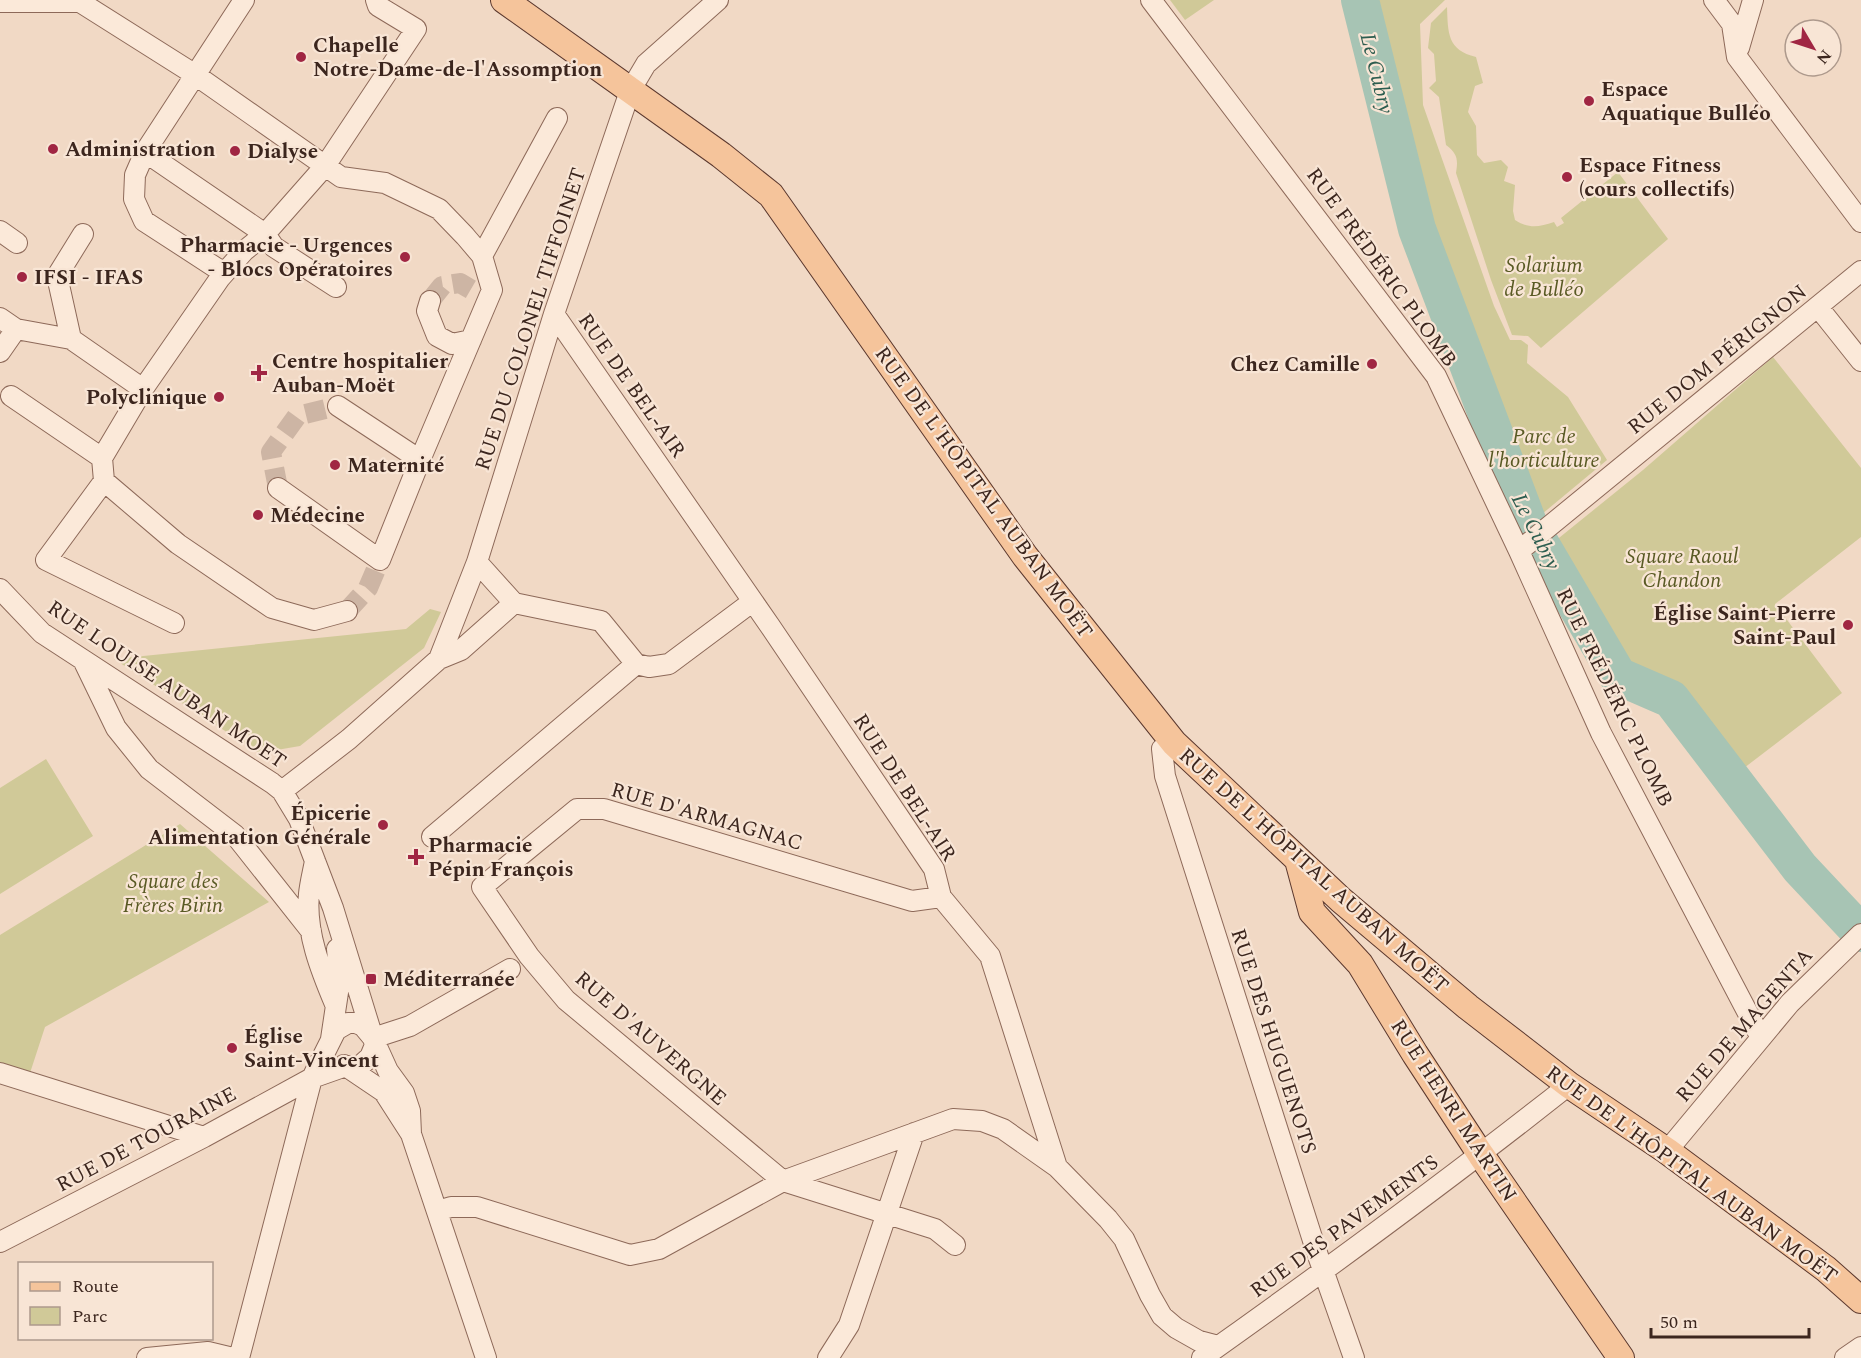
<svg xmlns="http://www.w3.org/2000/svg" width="1861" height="1358" viewBox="0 0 1861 1358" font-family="Spectral,serif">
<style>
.green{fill:#d0c998}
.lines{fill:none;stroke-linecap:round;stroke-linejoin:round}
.river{stroke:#a7c4b4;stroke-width:38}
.minor-tunnel{stroke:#cdb5a4;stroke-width:20;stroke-dasharray:20 10;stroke-linecap:butt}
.minor-casing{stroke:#8d6959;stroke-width:22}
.major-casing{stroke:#5b382e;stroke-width:28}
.minor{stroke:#fbe9d9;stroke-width:20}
.major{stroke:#f5c49b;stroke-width:26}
.poi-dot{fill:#a02643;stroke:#f8e5d5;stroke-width:2}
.labels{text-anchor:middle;stroke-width:4.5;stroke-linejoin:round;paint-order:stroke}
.poi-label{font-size:21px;font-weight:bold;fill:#3c261e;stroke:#f8e5d5;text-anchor:start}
.park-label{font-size:21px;font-style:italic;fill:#595a24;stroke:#f8e5d5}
.street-label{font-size:21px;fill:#3c261e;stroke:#f8e5d5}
.water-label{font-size:22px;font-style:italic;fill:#2d5d4f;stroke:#f8e5d5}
</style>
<rect width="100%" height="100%" fill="#f1d9c5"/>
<path class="green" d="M 1170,0 L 1214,0 L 1185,20 Z
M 1353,0 L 1445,0 L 1420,24 L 1423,105 L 1494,306 L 1510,340 L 1521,340 L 1528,345 L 1527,363 L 1568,397 L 1607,460 L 1524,529 L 1411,236 Z
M 1447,7 C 1448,33 1447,50 1476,57 L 1483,83 L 1475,86 L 1468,112 L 1476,126 L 1477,155 L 1484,163 L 1501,160 L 1508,167 L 1504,181 L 1515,185 L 1513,211 L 1515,220 C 1529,229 1539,227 1554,222 L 1557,227 L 1564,223 L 1561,218 L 1618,172 L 1668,239 L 1541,348 L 1528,336 L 1512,335 L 1491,280 L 1456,173 C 1458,160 1458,154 1446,145 L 1439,97 L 1429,88 L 1436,81 L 1434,54 L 1428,48 L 1431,23 Z
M 1773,357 L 1861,468 L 1861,537 L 1775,604 L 1842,693 L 1744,768 L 1675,688 L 1624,669 L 1549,546 L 1643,470 Z
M 430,609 L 441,612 L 424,648 L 300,746 L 259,753 L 114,659 L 406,629 Z
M 46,759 L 93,836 L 0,894 L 0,788 Z
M 180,824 L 269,902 L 45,1027 L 30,1073 L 0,1063 L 0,935 Z"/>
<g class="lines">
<path class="river" d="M 1360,0 L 1417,229 L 1528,523 L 1618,676 L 1671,699 L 1800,868 L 1861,933"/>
<path class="minor-tunnel" d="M 430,301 L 442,286 L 460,283 L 472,290
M 278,488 L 271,452 L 297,416 L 338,406
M 347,611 L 368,588 L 380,560"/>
<defs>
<path id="minor" d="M 244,0 L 145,152 L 265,234 L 274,247 L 336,287
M 1151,0 L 1436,376 L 1519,551 L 1601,733 L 1761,1038
M 1714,0 L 1732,24 L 1737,57 L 1861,222
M 0,2 L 80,2 L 194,74 L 341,177 L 385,183 L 439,209 L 465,236 L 482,256 L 492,290 L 420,460 L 380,560 L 278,488
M 1739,48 L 1753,0
M 145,152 L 135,175 L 134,199 L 144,221 L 224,273
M 0,231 L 17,243
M 482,256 L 557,118
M 430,301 L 427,311 L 437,336 L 452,344 L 471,340
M 1818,307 L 1861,361
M 554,314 L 770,626 L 934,869 L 941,897 L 990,956 L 1057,1167 L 1108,1219 L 1124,1239 L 1150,1295 L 1162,1316 L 1176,1328 L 1199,1341 L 1218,1346
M 0,318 L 16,329 L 71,339 L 143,389
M 71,339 L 57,276 L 83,234
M 0,352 L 16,329
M 11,396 L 102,458
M 338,406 L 420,460
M 104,481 L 178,544 L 272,608 L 314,620 L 347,611
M 1519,551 L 1861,271
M 477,562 L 514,603 L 601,621 L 636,664 L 649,667 L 669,664 L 752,602
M 0,589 L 42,633 L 272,783 L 282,791 L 299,819 L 333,908 L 373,1038 L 388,1071 L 404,1093 L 410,1111 L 411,1134
M 174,623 L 46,560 L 104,481 L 102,458 L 105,453 L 143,389 L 220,278 L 244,251 L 265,234 L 325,166 L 416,29 L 378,6 L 376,0
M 439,659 L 461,650 L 514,603
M 83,660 L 116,728 L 149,769 L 235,835 L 311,931
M 1174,743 L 1162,749 L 1165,776 L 1316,1250 L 1354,1358
M 282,791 L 349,739 L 439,659 L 477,562 L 554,314 L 630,91 L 646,64 L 718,0
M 432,837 L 636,664
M 315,861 C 313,872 310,883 309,894 C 305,931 321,971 335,1004
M 941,897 L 912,901 L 604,809 L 577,809 L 482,887 L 529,956 L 566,1000 L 783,1181 L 935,1229 L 955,1245
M 373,1038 L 410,1026 L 510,969
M 331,1039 L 340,979 L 337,949
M 344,1065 L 384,1092 L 411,1134 L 486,1358
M 0,1073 L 204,1137
M 1667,1151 L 1790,1003 L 1861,934
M 437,1211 L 451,1207 L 477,1207 L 630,1255 L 659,1249 L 783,1181 L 953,1119 L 982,1121 L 1003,1129 L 1057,1167
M 0,1242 L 204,1137 L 312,1078 L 346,1066 L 360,1066 L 370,1057 L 375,1045 L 373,1038 L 363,1026 L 356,1023 L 348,1023 L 336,1030 L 312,1078 L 239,1358
M 147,1358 L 208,1352 L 233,1358
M 828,1358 L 849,1325 L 914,1133
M 1202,1358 C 1326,1270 1449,1180 1569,1085
M 1845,1358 L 1861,1347"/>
<path id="major" d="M 504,0 L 721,155 L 771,195 L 1025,556 L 1174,743 L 1341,900 L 1468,1007 L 1569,1085 L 1667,1151 L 1826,1269 L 1861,1300
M 1298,860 L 1312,912 L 1360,964 L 1415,1054 L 1481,1155 L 1621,1358"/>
</defs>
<use href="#minor" class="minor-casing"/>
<use href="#major" class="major-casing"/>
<use href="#minor" class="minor"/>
<use href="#major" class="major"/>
</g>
<g class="poi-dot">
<circle cx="301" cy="57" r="6"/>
<circle cx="1589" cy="101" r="6"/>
<circle cx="53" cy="149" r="6"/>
<circle cx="235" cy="151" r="6"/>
<circle cx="1567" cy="177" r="6"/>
<circle cx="405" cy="257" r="6"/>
<circle cx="22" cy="277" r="6"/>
<circle cx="1372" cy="364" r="6"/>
<path d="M256 364h6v6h6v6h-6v6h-6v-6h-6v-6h6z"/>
<circle cx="219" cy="397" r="6"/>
<circle cx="335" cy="465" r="6"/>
<circle cx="258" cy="515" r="6"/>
<circle cx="1848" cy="625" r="6"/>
<circle cx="383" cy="825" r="6"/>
<path d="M413 848h6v6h6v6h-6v6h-6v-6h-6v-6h6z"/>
<rect x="365" y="973" width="12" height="12" rx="3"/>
<circle cx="232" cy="1048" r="6"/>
</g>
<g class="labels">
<g class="poi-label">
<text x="313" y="52">Chapelle<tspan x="313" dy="24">Notre-Dame-de-l'Assomption</tspan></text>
<text x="1601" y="96">Espace<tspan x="1601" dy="24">Aquatique Bulléo</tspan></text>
<text x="65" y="156">Administration</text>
<text x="247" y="158">Dialyse</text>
<text x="1579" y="172">Espace Fitness<tspan x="1579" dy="24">(cours collectifs)</tspan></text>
<text x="393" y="252" text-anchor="end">Pharmacie - Urgences<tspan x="393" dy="24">- Blocs Opératoires</tspan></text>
<text x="34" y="284">IFSI - IFAS</text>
<text x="272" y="368">Centre hospitalier<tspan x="272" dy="24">Auban-Moët</tspan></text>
<text x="1360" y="371" text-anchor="end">Chez Camille</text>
<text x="207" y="404" text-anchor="end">Polyclinique</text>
<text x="347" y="472">Maternité</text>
<text x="270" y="522">Médecine</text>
<text x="1836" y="620" text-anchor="end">Église Saint-Pierre<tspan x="1836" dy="24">Saint-Paul</tspan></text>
<text x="371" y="820" text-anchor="end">Épicerie<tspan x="371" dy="24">Alimentation Générale</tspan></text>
<text x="428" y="852">Pharmacie<tspan x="428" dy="24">Pépin François</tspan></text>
<text x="383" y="986">Méditerranée</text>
<text x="244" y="1043">Église<tspan x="244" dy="24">Saint-Vincent</tspan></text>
</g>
<g class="park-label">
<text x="1544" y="272">Solarium<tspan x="1544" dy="24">de Bulléo</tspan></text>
<text x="1544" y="443">Parc de<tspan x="1544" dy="24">l'horticulture</tspan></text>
<text x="1682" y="563">Square Raoul<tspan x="1682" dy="24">Chandon</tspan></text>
<text x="173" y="888">Square des<tspan x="173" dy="24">Frères Birin</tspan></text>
</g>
<g class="street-label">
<text transform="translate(1382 267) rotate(54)" y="7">RUE FRÉDÉRIC PLOMB</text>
<text transform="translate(530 319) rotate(-72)" y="7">RUE DU COLONEL TIFFOINET</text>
<text transform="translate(1717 359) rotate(-39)" y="7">RUE DOM PÉRIGNON</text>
<text transform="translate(632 385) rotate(55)" y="7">RUE DE BEL-AIR</text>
<text transform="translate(984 492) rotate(54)" y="7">RUE DE L'HÔPITAL AUBAN MOËT</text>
<text transform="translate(167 684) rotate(34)" y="7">RUE LOUISE AUBAN MOET</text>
<text transform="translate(1615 697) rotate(64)" y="7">RUE FRÉDÉRIC PLOMB</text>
<text transform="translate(905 787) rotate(57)" y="7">RUE DE BEL-AIR</text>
<text transform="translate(707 816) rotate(16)" y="7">RUE D'ARMAGNAC</text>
<text transform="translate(1314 870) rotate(42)" y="7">RUE DE L'HÔPITAL AUBAN MOËT</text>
<text transform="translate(1744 1025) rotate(-49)" y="7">RUE DE MAGENTA</text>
<text transform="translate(651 1038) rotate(41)" y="7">RUE D'AUVERGNE</text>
<text transform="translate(1274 1041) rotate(72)" y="7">RUE DES HUGUENOTS</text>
<text transform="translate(1454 1110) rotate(57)" y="7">RUE HENRI MARTIN</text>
<text transform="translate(146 1139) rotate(-28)" y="7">RUE DE TOURAINE</text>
<text transform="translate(1692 1174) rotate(36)" y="7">RUE DE L'HÔPITAL AUBAN MOËT</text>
<text transform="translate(1344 1226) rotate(-36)" y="7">RUE DES PAVEMENTS</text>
</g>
<g class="water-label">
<text transform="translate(1378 73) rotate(76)" y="8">Le Cubry</text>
<text transform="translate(1537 531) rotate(63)" y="8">Le Cubry</text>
</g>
</g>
<rect x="18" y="1262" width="195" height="78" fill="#f8e5d5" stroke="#ad998c" stroke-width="1.5"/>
<rect x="30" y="1282" width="30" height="9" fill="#f5c49b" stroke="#ad998c" stroke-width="1.5"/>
<text x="72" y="1292" font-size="18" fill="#3c261e">Route</text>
<rect x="30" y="1307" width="30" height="18" fill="#d0c998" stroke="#ad998c" stroke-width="1.5"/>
<text x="72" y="1322" font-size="18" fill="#3c261e">Parc</text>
<g transform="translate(1813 48) rotate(129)"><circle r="28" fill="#f8e5d5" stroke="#ad998c" stroke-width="1.5"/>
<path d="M0-4.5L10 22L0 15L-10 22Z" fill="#a02643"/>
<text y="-9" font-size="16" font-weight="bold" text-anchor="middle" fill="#3c261e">N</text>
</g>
<path d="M1651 1328v9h158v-9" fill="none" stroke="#3c261e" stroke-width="3"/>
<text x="1660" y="1328" font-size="18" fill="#3c261e" stroke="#f8e5d5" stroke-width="4.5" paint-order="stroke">50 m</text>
</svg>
